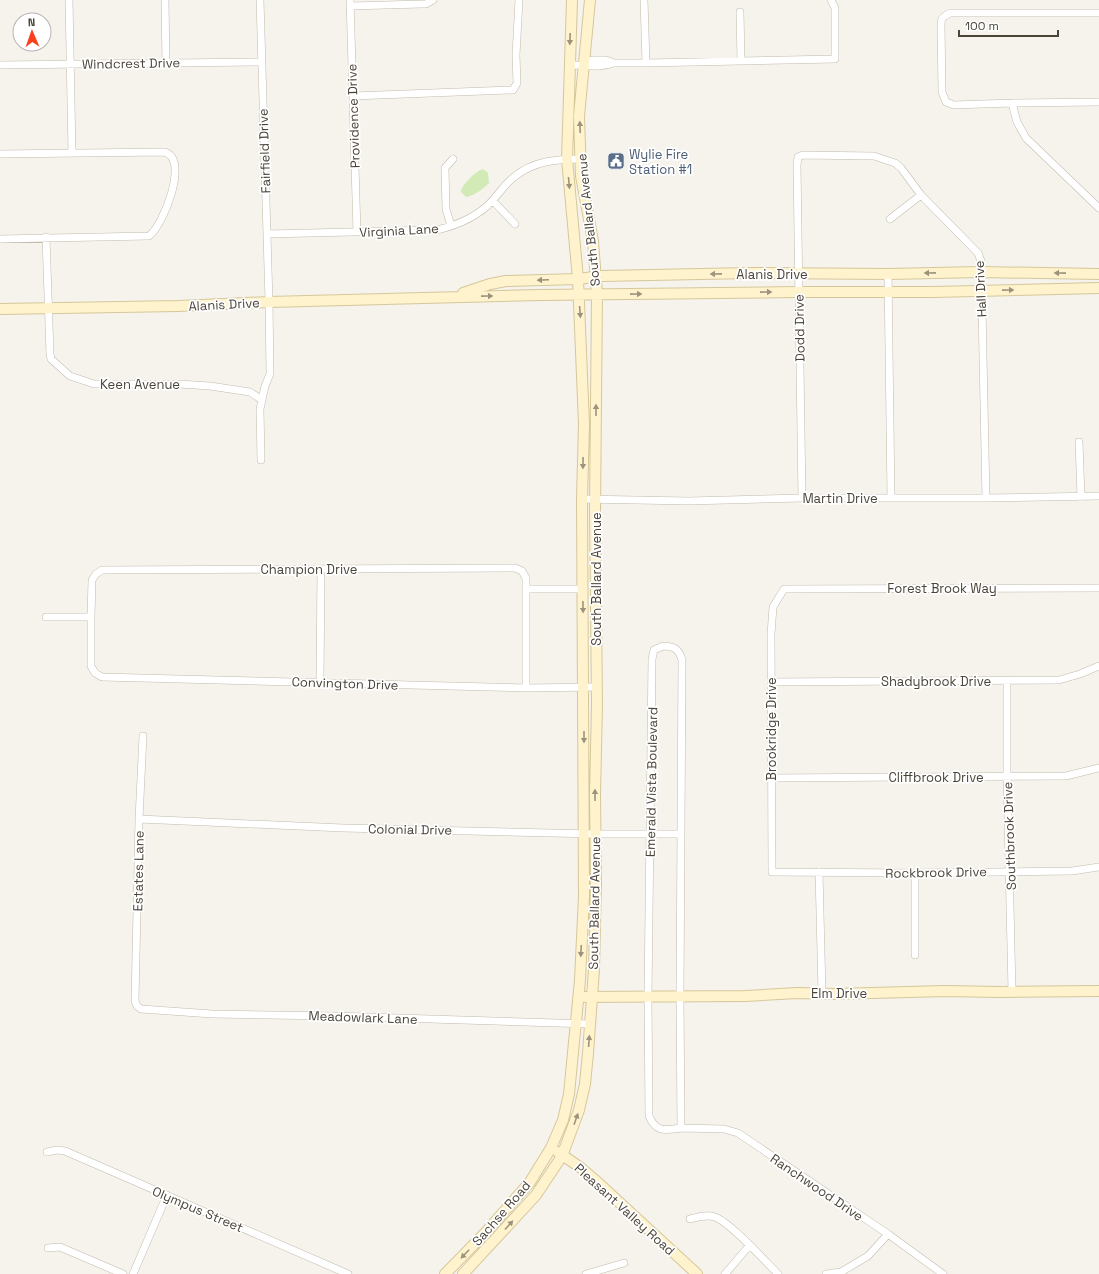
<svg xmlns="http://www.w3.org/2000/svg" width="1099" height="1274" viewBox="0 0 1099 1274" font-family="'Space Grotesk',sans-serif">
<style>
.park{fill:#d2eab5}
.lines{fill:none;stroke-linecap:round;stroke-linejoin:round}
.street-casing{stroke:#c2bbae;stroke-width:8}
.secondary-casing{stroke:#d6c79b;stroke-width:12}
.street{stroke:#fff;stroke-width:7}
.secondary{stroke:#fff3cd;stroke-width:10}
.oneway{fill:#9c937c}
.labels{text-anchor:middle;stroke-width:3.5;stroke-linejoin:round;paint-order:stroke}
.street-label{font-size:13px;fill:#4b4439;stroke:#fff}
.service-label{font-size:13px;fill:#4e5e75;stroke:#fff;text-anchor:start}
</style>
<rect width="100%" height="100%" fill="#f6f3ec"/>
<path class="park" d="M 483,169 L 488,173 L 489,183 C 485,188 471,197 466,197 L 461,192 C 461,185 476,171 483,169 Z"/>
<g class="lines">
<defs>
<path id="street" d="M 69,0 L 72,153
M 165,0 L 166,63
M 260,0 L 269,302 L 270,374 L 265,386 L 260,409 L 261,460
M 350,0 L 357,232
M 644,0 L 646,63
M 350,6 L 422,4 L 426,4 L 433,0
M 740,12 L 741,61
M 1099,13 L 950,13 C 944,16 941,18 941,24 L 942,92 L 946,102 L 954,105 L 1012,103 L 1099,102
M 585,64 L 592,60 L 606,60 L 614,63 L 646,63 L 835,59 L 835,8 L 831,0
M 0,65 L 262,62
M 569,65 C 587,64 596,69 614,63
M 353,96 L 513,90 L 517,83 L 516,55 L 519,0
M 1012,103 L 1017,122 L 1026,138 L 1099,208
M 0,154 L 164,152 C 190,157 164,225 149,236 L 0,239
M 493,201 L 515,224
M 890,219 L 921,195
M 451,226 L 446,209 L 445,168 L 453,159
M 267,234 L 437,230 C 458,225 478,217 493,200 C 500,192 506,183 514,177 C 533,161 557,159 581,159
M 46,237 L 50,354 L 51,359 L 70,376 L 94,384 L 179,384 L 210,386 L 250,392 L 262,400
M 888,274 L 891,498
M 1079,442 L 1081,497
M 802,498 L 797,165 L 798,157 L 803,155 L 874,156 L 895,163 L 901,168 L 921,195 L 978,253 L 981,261 L 986,498
M 582,499 L 689,501 L 802,498 L 986,498 L 1099,496
M 1099,588 L 784,589 L 773,607 L 771,634 L 772,872 L 915,873 L 1072,871 L 1099,867
M 526,589 L 583,589
M 46,617 L 91,617
M 663,646 C 674,646 679,649 682,660 L 680,997 L 681,1128 C 666,1130 656,1133 649,1116 L 648,997 L 652,659 L 654,650 Z
M 1007,681 L 1007,777 L 1012,991
M 320,682 L 321,569
M 771,682 L 1059,680 L 1080,674 L 1099,666
M 526,688 L 526,578 L 522,571 L 515,568 L 102,570 L 96,574 L 92,580 L 91,617 L 91,666 L 95,673 L 102,677 L 526,688 L 597,687
M 143,736 L 139,819 L 135,1001 L 137,1006 L 141,1009 L 212,1014 L 334,1016 L 590,1024
M 772,778 L 1066,776 L 1099,768
M 139,819 L 343,828 L 596,834 L 681,834
M 819,872 L 822,993
M 915,955 L 915,873
M 681,1128 L 724,1129 L 738,1133 L 888,1234 L 943,1274
M 47,1152 L 57,1150 L 65,1151 L 348,1274
M 690,1219 C 698,1217 706,1214 715,1217 C 731,1223 764,1260 778,1274
M 48,1248 L 60,1247 L 123,1274
M 133,1274 L 167,1195
M 586,1274 L 624,1263
M 725,1274 L 749,1246
M 826,1274 L 841,1272 L 868,1256 L 888,1234"/>
<path id="secondary" d="M 463,293 L 490,284 L 506,281 L 578,279 L 601,276 L 750,273 L 888,274 L 981,272 L 1099,274
M 0,309 L 178,306 L 269,302 L 540,295 L 798,292 L 933,292 L 1099,288
M 585,997 L 745,996 L 797,993 L 834,994 L 946,991 L 999,992 L 1099,991
M 558,1152 L 581,1168 L 595,1180 L 697,1274
M 445,1274 L 486,1232 L 530,1182 L 551,1148 L 563,1120 L 569,1094 L 580,980 L 584,896 L 582,499 L 584,424 L 578,279 L 567,159 L 572,0
M 463,1274 L 536,1195 L 562,1156 L 579,1110 L 585,1084 L 588,1053 L 594,969 L 596,884 L 595,794 L 597,705 L 595,510 L 597,294 L 593,241 L 581,176 L 579,116 L 590,0"/>
</defs>
<use href="#street" class="street-casing"/>
<use href="#secondary" class="secondary-casing"/>
<use href="#street" class="street"/>
<use href="#secondary" class="secondary"/>
</g>
<defs><path id="oneway-solid" d="M-6-.8H1V-3.2L6.5 0L1 3.2V.8H-6Z"/></defs>
<g class="oneway">
<use href="#oneway-solid" transform="translate(570 39) rotate(92)"/>
<use href="#oneway-solid" transform="translate(580 127) rotate(-92)"/>
<use href="#oneway-solid" transform="translate(569 183) rotate(85)"/>
<use href="#oneway-solid" transform="translate(930 273) rotate(179)"/>
<use href="#oneway-solid" transform="translate(1060 273) rotate(-179)"/>
<use href="#oneway-solid" transform="translate(716 274) rotate(179)"/>
<use href="#oneway-solid" transform="translate(543 280) rotate(178)"/>
<use href="#oneway-solid" transform="translate(1008 290) rotate(-1)"/>
<use href="#oneway-solid" transform="translate(766 292) rotate(-1)"/>
<use href="#oneway-solid" transform="translate(636 294) rotate(-1)"/>
<use href="#oneway-solid" transform="translate(487 296) rotate(-1)"/>
<use href="#oneway-solid" transform="translate(580 312) rotate(86)"/>
<use href="#oneway-solid" transform="translate(596 410) rotate(-90)"/>
<use href="#oneway-solid" transform="translate(583 463) rotate(91)"/>
<use href="#oneway-solid" transform="translate(583 607) rotate(89)"/>
<use href="#oneway-solid" transform="translate(584 737) rotate(90)"/>
<use href="#oneway-solid" transform="translate(595 795) rotate(-90)"/>
<use href="#oneway-solid" transform="translate(581 951) rotate(93)"/>
<use href="#oneway-solid" transform="translate(589 1041) rotate(-86)"/>
<use href="#oneway-solid" transform="translate(576 1119) rotate(-71)"/>
<use href="#oneway-solid" transform="translate(509 1225) rotate(-48)"/>
<use href="#oneway-solid" transform="translate(465 1254) rotate(134)"/>
</g>
<defs>
<symbol id="civic-square" viewBox="-11 -11 22 22"><rect x="-9" y="-9" width="18" height="18" rx="4" fill="#5c6f8a" stroke="#fff"/><path d="M-.6-6.5H3V-4.5H.6V-3L4-1V1h2V6H-6V1h2V-1L-.6-3ZM-1.2 2.5V6h2.4V2.5Z" fill="#fff"/></symbol>
</defs>
<g fill-rule="evenodd">
<use href="#civic-square" x="606" y="151" width="20" height="20"/>
</g>
<g class="labels">
<g class="street-label">
<text transform="translate(131 63) rotate(-1)" y="5">Windcrest Drive</text>
<text transform="translate(353 116) rotate(-92)" y="5">Providence Drive</text>
<text transform="translate(264 151) rotate(-92)" y="5">Fairfield Drive</text>
<text transform="translate(588 220) rotate(-96)" y="5">South Ballard Avenue</text>
<text transform="translate(399 230) rotate(-3)" y="5">Virginia Lane</text>
<text x="772" y="279">Alanis Drive</text>
<text transform="translate(980 289) rotate(-93)" y="5">Hall Drive</text>
<text transform="translate(224 304) rotate(-3)" y="5">Alanis Drive</text>
<text transform="translate(799 328) rotate(-91)" y="5">Dodd Drive</text>
<text x="140" y="389">Keen Avenue</text>
<text x="840" y="503">Martin Drive</text>
<text x="309" y="574">Champion Drive</text>
<text transform="translate(596 579) rotate(-90)" y="5">South Ballard Avenue</text>
<text x="942" y="593">Forest Brook Way</text>
<text x="936" y="686">Shadybrook Drive</text>
<text transform="translate(345 683) rotate(2)" y="5">Convington Drive</text>
<text transform="translate(771 729) rotate(-90)" y="5">Brookridge Drive</text>
<text x="936" y="782">Cliffbrook Drive</text>
<text transform="translate(651 782) rotate(-89)" y="5">Emerald Vista Boulevard</text>
<text transform="translate(410 829) rotate(1)" y="5">Colonial Drive</text>
<text transform="translate(1009 836) rotate(-92)" y="5">Southbrook Drive</text>
<text transform="translate(138 871) rotate(-89)" y="5">Estates Lane</text>
<text transform="translate(936 872) rotate(-1)" y="5">Rockbrook Drive</text>
<text transform="translate(594 903) rotate(-89)" y="5">South Ballard Avenue</text>
<text x="839" y="998">Elm Drive</text>
<text transform="translate(363 1017) rotate(2)" y="5">Meadowlark Lane</text>
<text transform="translate(817 1187) rotate(34)" y="5">Ranchwood Drive</text>
<text transform="translate(198 1209) rotate(23)" y="5">Olympus Street</text>
<text transform="translate(625 1209) rotate(42)" y="5">Pleasant Valley Road</text>
<text transform="translate(501 1213) rotate(-49)" y="5">Sachse Road</text>
</g>
<g class="service-label">
<text x="629" y="159">Wylie Fire<tspan x="629" dy="15">Station #1</tspan></text>
</g>
</g>
<g transform="translate(32 32) rotate(358)"><circle r="19" fill="#ffffff" stroke="#b7b4b0"/>
<path d="M0-3L7 15L0 10L-7 15Z" fill="#fc3f1d"/>
<text y="-6" font-size="11" font-weight="bold" text-anchor="middle" fill="#4b4439">N</text>
</g>
<path d="M959 30v6h99v-6" fill="none" stroke="#4b4439" stroke-width="2"/>
<text x="965" y="30" font-size="12" fill="#4b4439" stroke="#ffffff" stroke-width="3" paint-order="stroke">100 m</text>
</svg>
